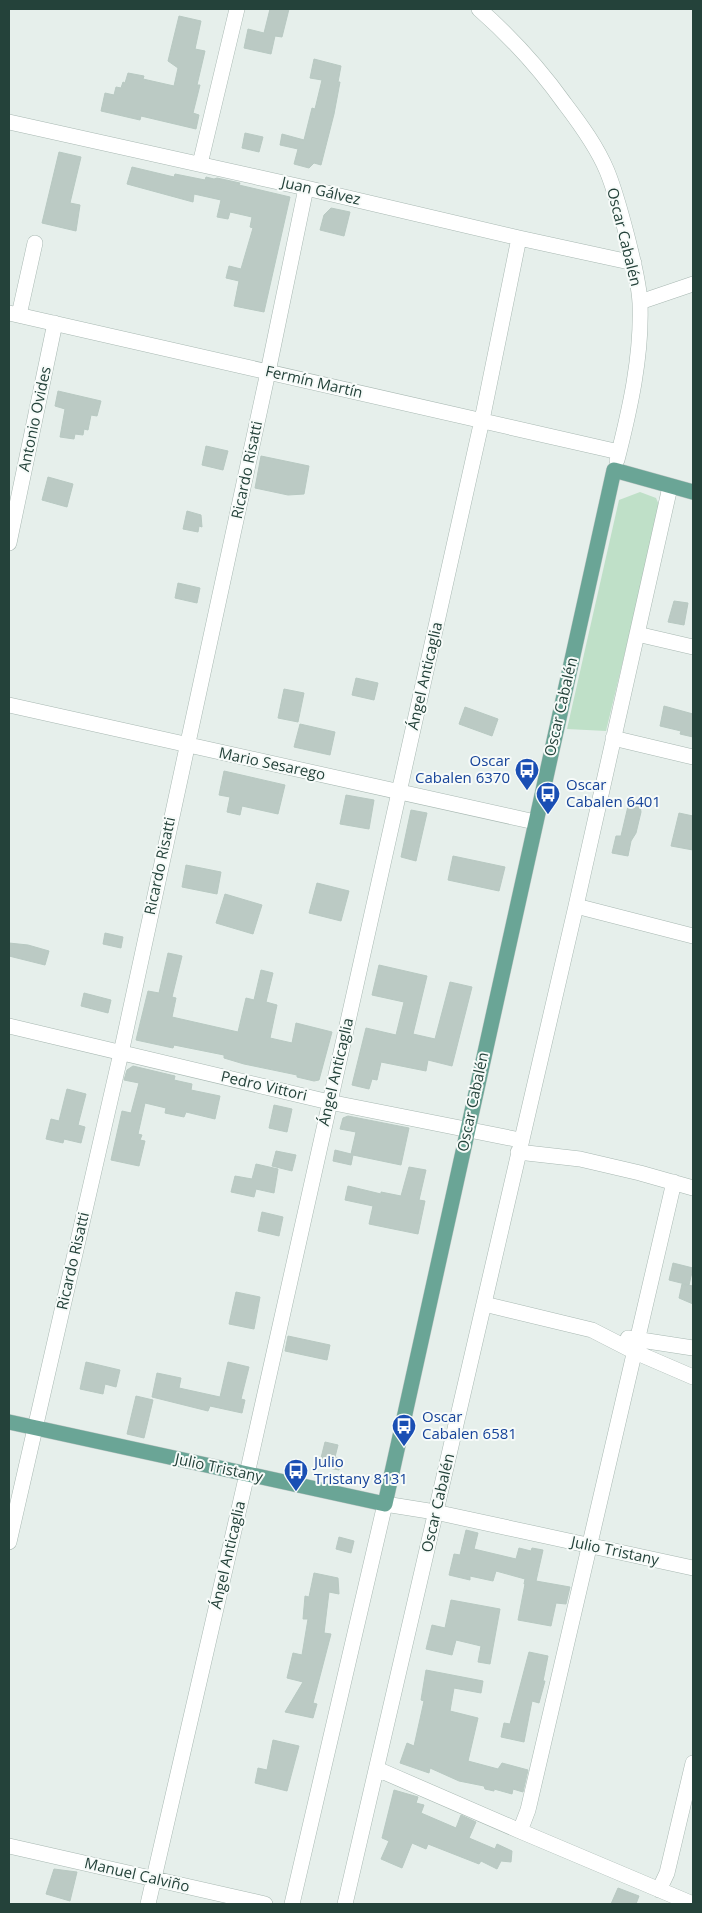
<svg xmlns="http://www.w3.org/2000/svg" width="702" height="1913" viewBox="0 0 702 1913" font-family="'Open Sans',sans-serif">
<style>
.green{fill:#bfe0c8}
.building{fill:#bbcac4;stroke:#b8c9c2}
.lines{fill:none;stroke-linecap:round;stroke-linejoin:round}
.minor-casing{stroke:#a8b8b2;stroke-width:16}
.major-casing{stroke:#c2cac8;stroke-width:16}
.minor{stroke:#fff;stroke-width:15}
.major{stroke:#6aa596;stroke-width:15}
.labels{text-anchor:middle;stroke-width:4;stroke-linejoin:round;paint-order:stroke}
.street-label{font-size:15px;fill:#24423a;stroke:#f7fbf9}
.transit-label{font-size:15px;fill:#164399;stroke:#f7fbf9;text-anchor:start}
</style>
<rect width="100%" height="100%" fill="#e6efeb"/>
<path class="green" d="M 640,492 L 656,498 L 660,507 L 606,731 L 567,729 L 619,500 Z"/>
<path class="building" d="M 270,9 L 289,9 L 282,37 L 275,36 L 271,54 L 244,48 L 248,29 L 264,33 Z
M 179,16 L 201,21 L 195,49 L 205,51 L 197,85 L 200,85 L 193,113 L 199,115 L 196,129 L 141,116 L 140,120 L 101,111 L 105,93 L 114,95 L 116,87 L 121,88 L 123,82 L 125,83 L 128,73 L 144,76 L 143,79 L 174,86 L 178,68 L 168,61 Z
M 314,59 L 341,66 L 338,82 L 340,82 L 334,114 L 321,165 L 314,163 L 309,168 L 294,164 L 298,149 L 280,145 L 282,134 L 304,140 L 312,108 L 315,109 L 322,80 L 310,78 Z
M 245,133 L 263,137 L 259,152 L 242,148 Z
M 59,152 L 81,157 L 70,203 L 80,205 L 76,231 L 42,223 Z
M 132,167 L 174,177 L 175,174 L 205,180 L 206,177 L 214,179 L 217,178 L 240,183 L 239,185 L 290,197 L 264,312 L 234,306 L 239,281 L 226,278 L 229,266 L 241,269 L 253,228 L 250,227 L 252,217 L 230,212 L 228,219 L 217,217 L 221,200 L 194,194 L 193,202 L 127,184 Z
M 331,208 L 350,212 L 344,236 L 320,230 L 324,215 Z
M 58,391 L 101,401 L 97,416 L 91,415 L 88,430 L 84,429 L 83,435 L 75,434 L 74,439 L 60,437 L 65,409 L 55,406 Z
M 206,446 L 228,451 L 223,470 L 202,465 Z
M 261,456 L 309,466 L 304,494 L 288,495 L 255,488 Z
M 48,477 L 73,484 L 67,507 L 42,500 Z
M 187,511 L 201,515 L 202,527 L 199,526 L 198,532 L 183,529 Z
M 178,583 L 200,588 L 197,603 L 175,598 Z
M 674,601 L 688,603 L 684,625 L 668,622 Z
M 356,678 L 378,683 L 374,700 L 352,695 Z
M 284,689 L 304,693 L 298,722 L 278,718 Z
M 664,706 L 693,714 L 693,737 L 680,734 L 681,731 L 660,726 Z
M 465,707 L 498,719 L 492,736 L 459,724 Z
M 300,724 L 335,732 L 330,755 L 294,747 Z
M 224,771 L 285,785 L 278,814 L 242,806 L 240,815 L 227,812 L 230,797 L 219,795 Z
M 346,795 L 374,800 L 369,829 L 340,824 Z
M 629,802 L 640,805 L 641,812 L 636,833 L 631,841 L 628,856 L 612,853 L 616,836 L 621,836 Z
M 411,810 L 427,813 L 416,861 L 401,857 Z
M 679,813 L 693,816 L 693,850 L 671,846 Z
M 453,856 L 505,867 L 499,891 L 448,880 Z
M 186,865 L 221,872 L 217,894 L 182,887 Z
M 317,883 L 349,891 L 341,921 L 309,913 Z
M 225,894 L 262,905 L 253,934 L 216,923 Z
M 105,933 L 123,937 L 121,948 L 103,944 Z
M 9,943 L 28,945 L 49,951 L 45,965 L 9,956 Z
M 168,953 L 182,956 L 172,997 L 176,998 L 172,1017 L 238,1032 L 246,998 L 254,1000 L 261,970 L 273,973 L 266,1002 L 277,1005 L 270,1038 L 292,1043 L 296,1023 L 332,1032 L 319,1080 L 314,1081 L 297,1077 L 297,1075 L 244,1064 L 224,1058 L 224,1055 L 174,1045 L 173,1048 L 136,1040 L 148,991 L 159,993 Z
M 379,965 L 427,976 L 413,1034 L 435,1039 L 450,982 L 472,987 L 452,1066 L 428,1060 L 426,1071 L 381,1062 L 377,1080 L 372,1079 L 369,1089 L 352,1085 L 366,1028 L 396,1035 L 404,1002 L 372,995 Z
M 84,993 L 111,1000 L 108,1013 L 81,1006 Z
M 133,1066 L 175,1076 L 174,1080 L 192,1084 L 191,1090 L 220,1096 L 215,1119 L 186,1112 L 184,1117 L 165,1113 L 166,1108 L 145,1103 L 138,1134 L 142,1135 L 140,1140 L 145,1141 L 139,1166 L 111,1160 L 122,1111 L 131,1113 L 139,1083 L 124,1080 L 127,1070 Z
M 67,1089 L 86,1094 L 78,1125 L 85,1127 L 81,1143 L 64,1139 L 63,1143 L 46,1139 L 51,1119 L 59,1121 Z
M 274,1105 L 292,1109 L 287,1132 L 269,1128 Z
M 348,1116 L 409,1128 L 401,1165 L 353,1155 L 351,1165 L 333,1161 L 335,1150 L 351,1154 L 356,1132 L 340,1129 L 343,1118 Z
M 276,1151 L 296,1155 L 292,1171 L 272,1166 Z
M 256,1164 L 278,1169 L 274,1193 L 256,1189 L 254,1197 L 231,1192 L 235,1176 L 252,1179 Z
M 409,1167 L 426,1170 L 419,1200 L 425,1201 L 418,1234 L 369,1224 L 373,1206 L 345,1200 L 348,1186 L 381,1194 L 381,1192 L 401,1196 Z
M 262,1212 L 283,1217 L 279,1236 L 258,1231 Z
M 673,1263 L 693,1268 L 689,1285 L 669,1280 Z
M 682,1284 L 693,1286 L 693,1304 L 679,1298 Z
M 236,1292 L 260,1297 L 254,1329 L 229,1324 Z
M 288,1336 L 330,1345 L 327,1360 L 285,1351 Z
M 86,1362 L 120,1370 L 116,1387 L 105,1384 L 103,1394 L 80,1389 Z
M 228,1362 L 249,1367 L 241,1399 L 245,1400 L 242,1413 L 210,1406 L 208,1411 L 152,1397 L 157,1373 L 181,1378 L 179,1388 L 220,1397 Z
M 136,1396 L 153,1400 L 144,1438 L 127,1434 Z
M 325,1442 L 338,1445 L 335,1457 L 342,1459 L 339,1470 L 319,1466 Z
M 466,1530 L 478,1533 L 474,1549 L 516,1559 L 519,1548 L 531,1551 L 532,1548 L 543,1550 L 536,1581 L 570,1587 L 566,1604 L 556,1603 L 551,1626 L 518,1620 L 525,1584 L 524,1584 L 525,1579 L 496,1571 L 493,1581 L 470,1576 L 470,1580 L 449,1575 L 454,1554 L 460,1555 Z
M 339,1537 L 354,1541 L 351,1553 L 336,1549 Z
M 314,1573 L 338,1578 L 339,1594 L 329,1592 L 324,1633 L 331,1634 L 313,1703 L 317,1704 L 313,1718 L 285,1712 L 303,1682 L 287,1678 L 293,1653 L 302,1655 L 308,1619 L 303,1619 L 305,1596 L 309,1597 Z
M 451,1600 L 500,1609 L 490,1664 L 478,1662 L 481,1646 L 456,1640 L 452,1655 L 426,1649 L 432,1625 L 445,1628 Z
M 529,1652 L 548,1656 L 543,1681 L 545,1681 L 539,1703 L 532,1701 L 524,1742 L 501,1737 L 504,1723 L 510,1724 Z
M 426,1670 L 483,1681 L 481,1693 L 454,1688 L 450,1711 L 478,1718 L 468,1761 L 498,1769 L 502,1763 L 528,1770 L 523,1792 L 513,1789 L 512,1794 L 494,1789 L 494,1791 L 485,1789 L 484,1786 L 459,1781 L 430,1768 L 429,1773 L 400,1763 L 407,1743 L 414,1746 L 424,1701 L 421,1700 Z
M 273,1740 L 299,1746 L 287,1791 L 255,1783 L 258,1768 L 267,1770 Z
M 394,1790 L 418,1797 L 416,1803 L 424,1805 L 421,1813 L 456,1828 L 461,1815 L 476,1822 L 469,1838 L 495,1849 L 497,1844 L 512,1851 L 511,1862 L 501,1861 L 497,1869 L 481,1861 L 479,1864 L 428,1844 L 426,1849 L 412,1843 L 402,1868 L 381,1859 L 389,1841 L 382,1838 Z
M 54,1869 L 77,1872 L 70,1901 L 46,1894 Z
M 618,1888 L 639,1896 L 636,1904 L 611,1904 Z"/>
<g class="lines">
<defs>
<path id="minor" d="M 479,9 C 512,38 540,69 565,104 C 581,125 597,147 607,171 C 616,193 622,217 628,240 C 633,261 639,282 640,303 C 642,356 630,409 617,460
M 9,122 L 306,188 L 519,238 L 634,263
M 200,164 L 237,9
M 640,302 L 693,284
M 9,313 L 619,452
M 19,315 L 35,243
M 9,543 L 55,323
M 637,634 L 693,647
M 9,705 L 535,822
M 613,738 L 693,757
M 576,906 L 693,936
M 9,1026 L 329,1102 L 520,1140
M 518,1152 L 580,1159 L 640,1173 L 693,1188
M 484,1304 L 592,1330 L 635,1352 L 693,1377
M 628,1338 L 693,1348
M 9,1542 L 121,1053 L 268,372 L 306,188
M 377,1769 L 520,1831 L 693,1904
M 520,1831 L 528,1810 L 674,1182
M 9,1846 L 265,1904
M 659,1890 L 667,1873 L 693,1763
M 148,1904 L 247,1474 L 482,420 L 519,238
M 292,1904 L 385,1504 L 435,1512 L 693,1568
M 345,1904 L 576,906 L 670,487"/>
<path id="major" d="M 9,1422 L 385,1504 L 614,470 L 693,492"/>
</defs>
<use href="#minor" class="minor-casing"/>
<use href="#major" class="major-casing"/>
<use href="#minor" class="minor"/>
<use href="#major" class="major"/>
</g>
<defs>
<symbol id="bus-pin" viewBox="-11 -11 22 30"><path d="M0 17L-7.5 6A9.5 9.5 0 1 1 7.5 6Z" fill="#1a4fb4" stroke="#f7fbf9"/><path d="M-5-6H5V4H4V6H2V4H-2V6H-4V4H-5ZM-3.5-4V0h7V-4ZM-3.5 1.2v1.5H-2V1.2ZM2 1.2v1.5H3.5V1.2Z" fill="#fff"/></symbol>
</defs>
<g fill-rule="evenodd">
<use href="#bus-pin" x="513" y="756" width="28" height="38"/>
<use href="#bus-pin" x="534" y="780" width="28" height="38"/>
<use href="#bus-pin" x="390" y="1412" width="28" height="38"/>
<use href="#bus-pin" x="282" y="1457" width="28" height="38"/>
</g>
<g class="labels">
<g class="street-label">
<text transform="translate(321 191) rotate(13)" y="5">Juan Gálvez</text>
<text transform="translate(624 237) rotate(76)" y="5">Oscar Cabalén</text>
<text transform="translate(314 382) rotate(13)" y="5">Fermín Martín</text>
<text transform="translate(35 419) rotate(-78)" y="5">Antonio Ovides</text>
<text transform="translate(247 470) rotate(-78)" y="5">Ricardo Risatti</text>
<text transform="translate(425 676) rotate(-77)" y="5">Ángel Anticaglia</text>
<text transform="translate(561 707) rotate(-77)" y="5">Oscar Cabalén</text>
<text transform="translate(272 764) rotate(12)" y="5">Mario Sesarego</text>
<text transform="translate(160 866) rotate(-78)" y="5">Ricardo Risatti</text>
<text transform="translate(336 1072) rotate(-77)" y="5">Ángel Anticaglia</text>
<text transform="translate(264 1086) rotate(13)" y="5">Pedro Vittori</text>
<text transform="translate(473 1102) rotate(-78)" y="5">Oscar Cabalén</text>
<text transform="translate(73 1261) rotate(-77)" y="5">Ricardo Risatti</text>
<text transform="translate(219 1468) rotate(12)" y="5">Julio Tristany</text>
<text transform="translate(438 1503) rotate(-77)" y="5">Oscar Cabalén</text>
<text transform="translate(615 1551) rotate(12)" y="5">Julio Tristany</text>
<text transform="translate(228 1555) rotate(-77)" y="5">Ángel Anticaglia</text>
<text transform="translate(137 1875) rotate(13)" y="5">Manuel Calviño</text>
</g>
<g class="transit-label">
<text x="510" y="766" text-anchor="end">Oscar<tspan x="510" dy="17">Cabalen 6370</tspan></text>
<text x="566" y="790">Oscar<tspan x="566" dy="17">Cabalen 6401</tspan></text>
<text x="422" y="1422">Oscar<tspan x="422" dy="17">Cabalen 6581</tspan></text>
<text x="314" y="1467">Julio<tspan x="314" dy="17">Tristany 8131</tspan></text>
</g>
</g>
<rect width="702" height="1913" fill="none" stroke="#24423a" stroke-width="20"/>
</svg>
